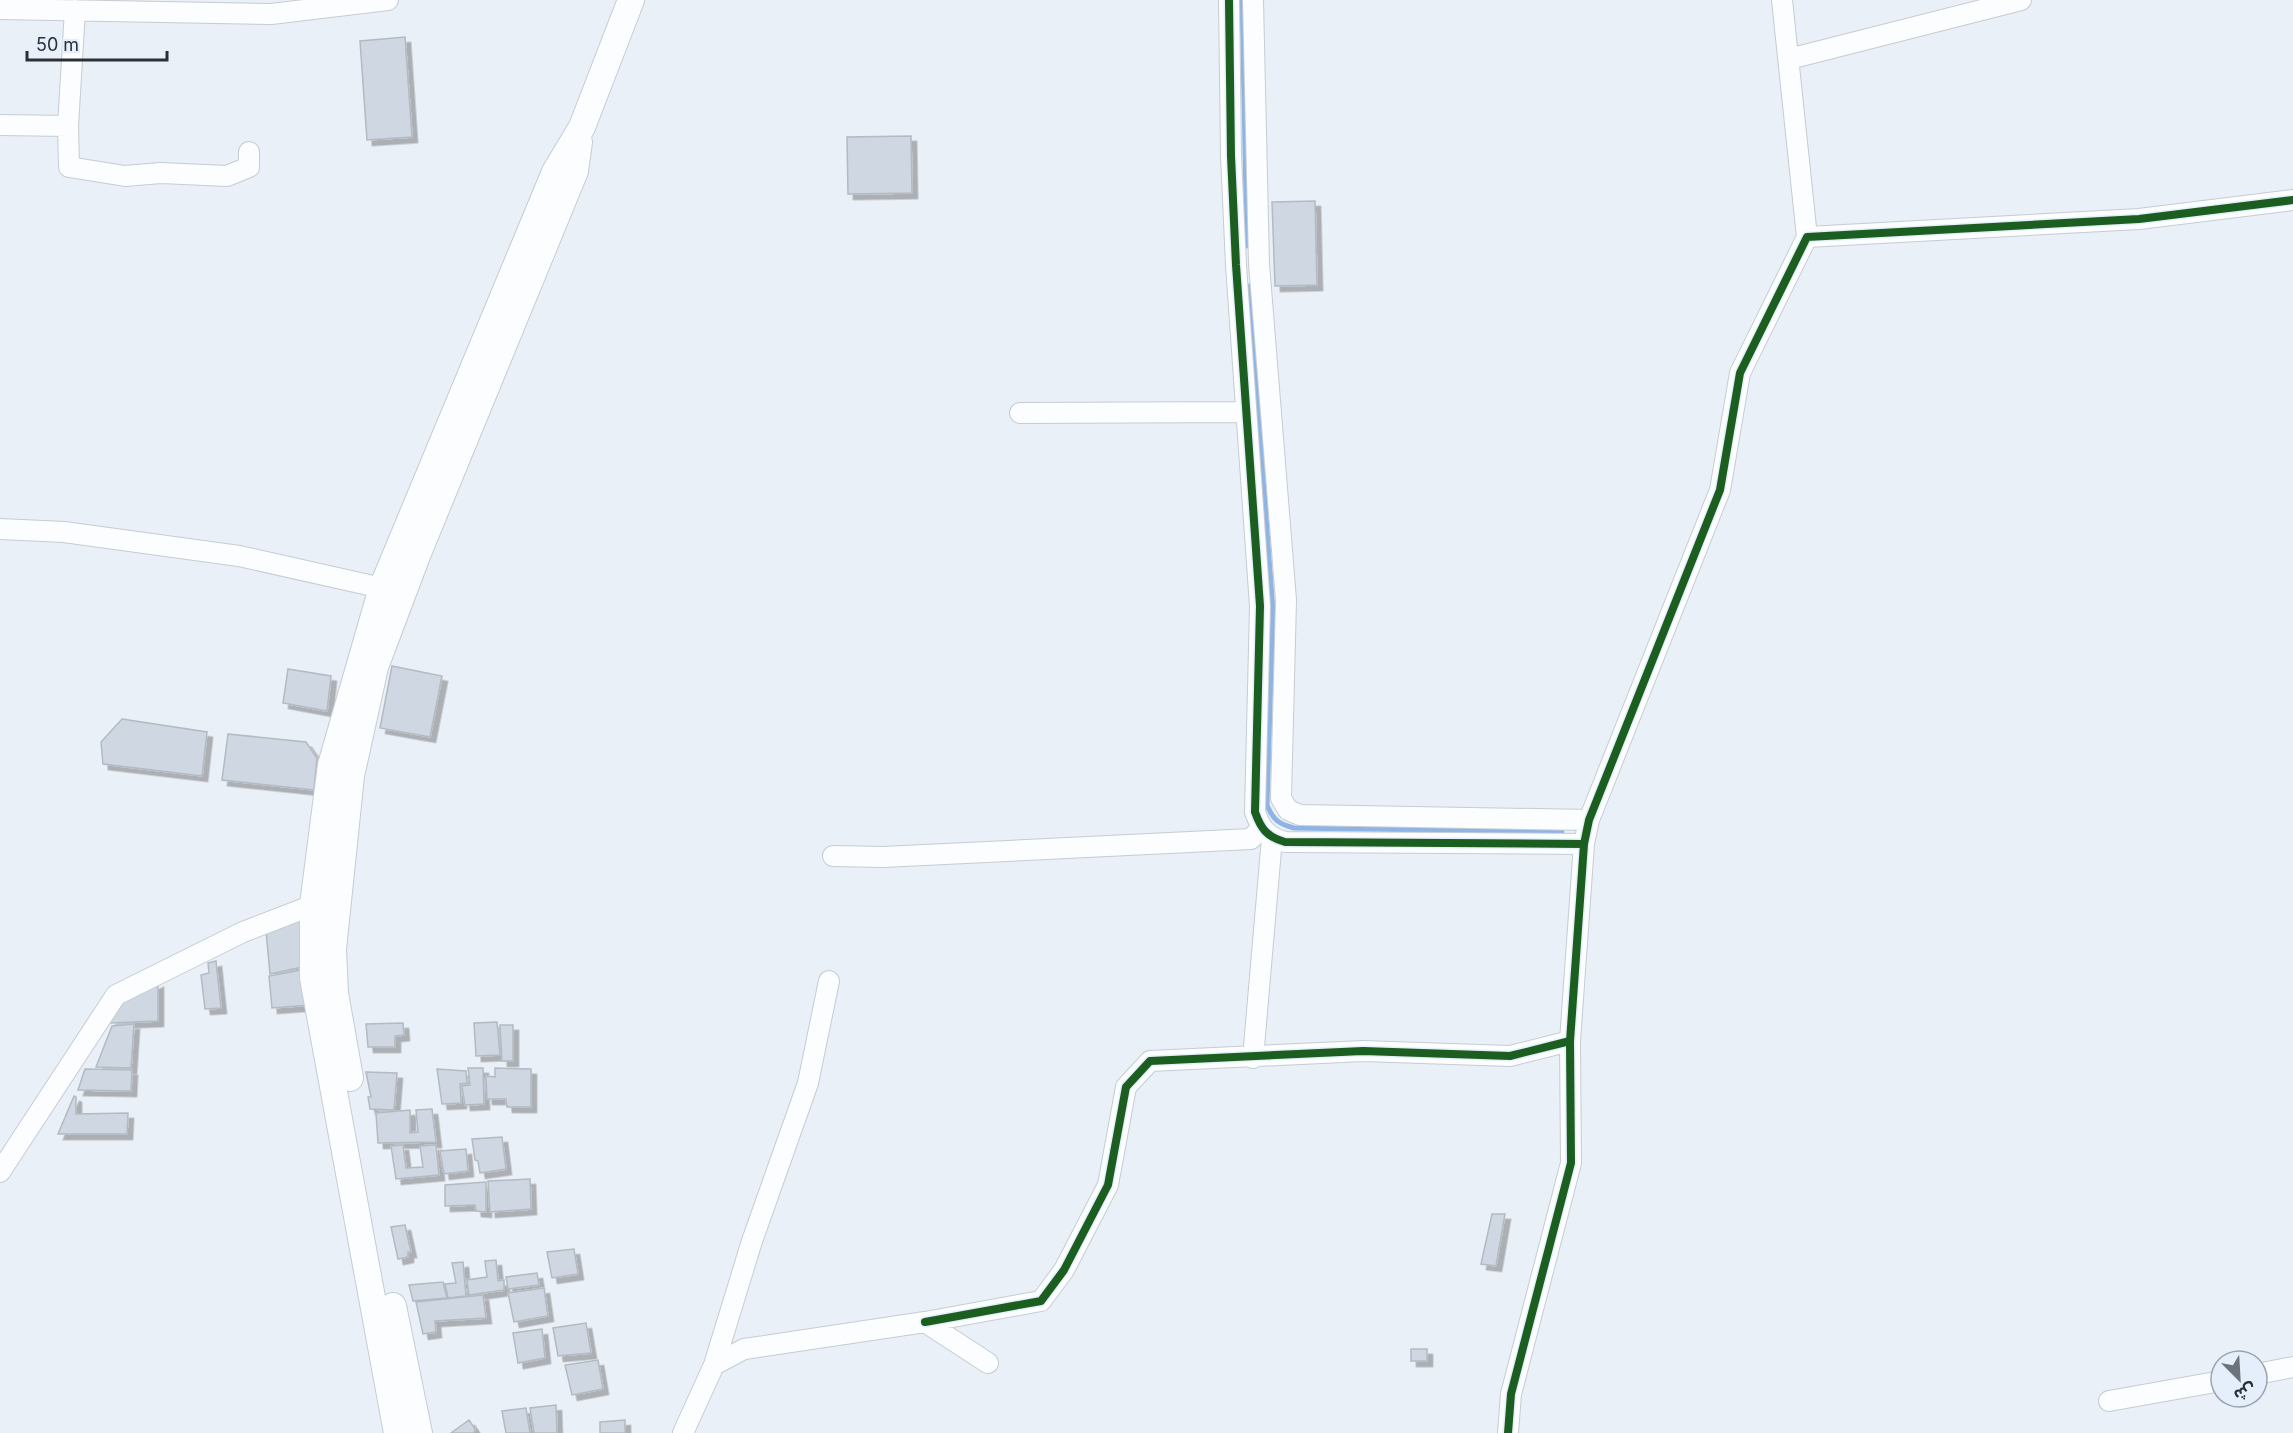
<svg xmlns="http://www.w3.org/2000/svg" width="2293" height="1433" viewBox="0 0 2293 1433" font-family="Inter,'Noto Sans Arabic',sans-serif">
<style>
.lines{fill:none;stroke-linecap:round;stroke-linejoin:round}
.stream{stroke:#8db4e4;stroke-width:5}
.building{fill:#ced7e2;stroke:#b4bac1;stroke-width:1.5;filter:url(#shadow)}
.minor-casing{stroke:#c6ccd3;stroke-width:22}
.major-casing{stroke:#c6ccd3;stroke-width:28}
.minor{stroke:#fcfdfe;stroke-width:20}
.major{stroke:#fcfdfe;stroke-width:26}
.cycleway-casing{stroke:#e5effc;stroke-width:11}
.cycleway{stroke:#1b5e20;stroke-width:8}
</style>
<defs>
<filter id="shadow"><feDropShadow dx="5.5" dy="5.5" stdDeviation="0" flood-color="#0004"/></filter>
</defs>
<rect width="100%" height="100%" fill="#eaf0f7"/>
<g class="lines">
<path class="stream" d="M 1242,0 L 1247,246
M 1249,286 L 1273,612 L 1267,805 C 1273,820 1279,824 1294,828 L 1562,832"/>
</g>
<path class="building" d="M 405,37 L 412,137 L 367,140 L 360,41 Z
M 911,136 L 912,193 L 848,194 L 847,137 Z
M 1315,201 L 1317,285 L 1275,286 L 1272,202 Z
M 392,666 L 442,676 L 430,737 L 380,728 Z
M 288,669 L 331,676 L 327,711 L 283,703 Z
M 122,719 L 207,732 L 202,776 L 103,764 L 101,742 Z
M 228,734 L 306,742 L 317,758 L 314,790 L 222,780 Z
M 301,915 L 307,966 L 270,974 L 266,931 Z
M 216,961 L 221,1008 L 205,1009 L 201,975 L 209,973 L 208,963 Z
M 307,969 L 311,1005 L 272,1008 L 269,976 Z
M 158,982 L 158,1021 L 109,1023 L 115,1005 Z
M 497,1022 L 500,1055 L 476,1056 L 474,1023 Z
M 403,1023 L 404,1035 L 395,1036 L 395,1047 L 368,1047 L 366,1024 Z
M 134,1024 L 131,1068 L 96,1067 L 112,1026 Z
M 500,1025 L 513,1025 L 513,1061 L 502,1061 Z
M 468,1068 L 483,1068 L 484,1104 L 465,1105 L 462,1086 L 470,1085 Z
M 495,1068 L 531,1069 L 531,1107 L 507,1107 L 506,1099 L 487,1099 L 486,1076 L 495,1077 Z
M 85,1069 L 132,1070 L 131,1091 L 78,1090 Z
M 437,1069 L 466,1071 L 467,1083 L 460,1084 L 461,1103 L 442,1104 Z
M 366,1072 L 397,1073 L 394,1110 L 370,1109 L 368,1097 L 371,1097 Z
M 74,1096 L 76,1097 L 76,1114 L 128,1113 L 127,1134 L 58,1134 Z
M 432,1109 L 436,1142 L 378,1143 L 376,1113 L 410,1110 L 410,1133 L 418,1132 L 416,1110 Z
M 502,1137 L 506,1169 L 480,1173 L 478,1161 L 475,1160 L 472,1139 Z
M 403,1145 L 406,1168 L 423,1167 L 420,1146 L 436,1145 L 439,1175 L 396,1179 L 391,1146 Z
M 466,1149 L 468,1171 L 444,1174 L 440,1151 Z
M 530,1179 L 531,1209 L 490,1212 L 488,1181 Z
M 486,1182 L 486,1212 L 476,1211 L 475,1205 L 445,1206 L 445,1185 Z
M 1492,1214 L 1505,1214 L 1496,1266 L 1481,1264 Z
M 405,1225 L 411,1252 L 408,1252 L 408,1257 L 398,1259 L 391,1227 Z
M 574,1249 L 578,1274 L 552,1278 L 547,1252 Z
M 496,1260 L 498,1281 L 504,1280 L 504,1290 L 469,1295 L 467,1280 L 487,1277 L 485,1261 Z
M 463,1262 L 466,1296 L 448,1298 L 445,1284 L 456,1283 L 452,1263 Z
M 537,1273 L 539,1285 L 508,1289 L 506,1277 Z
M 443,1282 L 447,1298 L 413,1301 L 409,1285 Z
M 544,1288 L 548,1316 L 514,1322 L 508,1293 Z
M 483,1295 L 486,1318 L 435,1321 L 436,1332 L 423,1334 L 416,1302 Z
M 586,1323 L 591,1353 L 558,1356 L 553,1328 Z
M 542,1329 L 545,1358 L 518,1363 L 513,1333 Z
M 1411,1349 L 1427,1349 L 1427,1361 L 1411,1361 Z
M 598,1360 L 603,1389 L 572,1395 L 565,1365 Z
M 556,1405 L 557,1433 L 534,1433 L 530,1408 Z
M 526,1408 L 530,1433 L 506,1433 L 502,1411 Z
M 469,1420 L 475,1429 L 474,1433 L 451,1433 Z
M 625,1420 L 625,1433 L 600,1433 L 600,1422 Z"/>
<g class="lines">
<defs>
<path id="minor" d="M 1229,0 L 1231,156 L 1236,265 L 1260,606 L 1255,812 C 1261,829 1267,837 1285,842 L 1584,844
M 1253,0 L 1259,264 L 1286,600 L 1281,798 L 1288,810 L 1300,815 L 1589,820
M 1782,0 L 1807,237
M 0,9 L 271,14 L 388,0
M 75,10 L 68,126 L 69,167 L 125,176 L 161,173 L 227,176 L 249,167 L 249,152
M 1789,59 L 2021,0
M 0,125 L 68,126
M 1020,413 L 1246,412
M 0,529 L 64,532 L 239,556 L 382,588
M 833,856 L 883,857 L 1251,839 L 1261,828
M 1253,1058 L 1272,838
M 0,1172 L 116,995 L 243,932 L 313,905
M 925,1322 L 1041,1301 L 1064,1270 L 1108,1185 L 1126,1087 L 1150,1061 L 1363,1051 L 1510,1056 L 1570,1041
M 714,1365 L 744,1349 L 925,1322 L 988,1363
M 2257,1374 L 2293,1367
M 2109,1401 L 2221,1381
M 683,1433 L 714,1365 L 752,1241 L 808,1083 L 829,981
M 1508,1433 L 1511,1394 L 1571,1163 L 1570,1041 L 1584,844 L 1589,820 L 1720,490 L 1740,373 L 1807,237 L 2139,219 L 2293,200"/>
<path id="major" d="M 350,1078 L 335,993 L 333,949 L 351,776 L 375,667 L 418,553 L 575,171 L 579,142
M 393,1306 L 419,1433
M 397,1433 L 313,978 L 313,905 L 331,765 L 382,588 L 555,172 L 582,127 L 631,0"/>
</defs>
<use href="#minor" class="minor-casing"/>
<use href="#major" class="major-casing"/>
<use href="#minor" class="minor"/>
<use href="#major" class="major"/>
<defs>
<path id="cycleway" d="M 1229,0 L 1231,156 L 1236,265 L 1260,606 L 1255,812 C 1261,829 1267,837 1285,842 L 1584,844
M 925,1322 L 1041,1301 L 1064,1270 L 1108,1185 L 1126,1087 L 1150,1061 L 1363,1051 L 1510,1056 L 1570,1041
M 1508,1433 L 1511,1394 L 1571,1163 L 1570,1041 L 1584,844 L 1589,820 L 1720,490 L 1740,373 L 1807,237 L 2139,219 L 2293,200"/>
</defs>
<use href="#cycleway" class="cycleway-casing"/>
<use href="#cycleway" class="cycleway"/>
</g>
<g transform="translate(2239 1379) rotate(156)"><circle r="28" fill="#e5effc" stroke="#9aa3ae" stroke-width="1.5"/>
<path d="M0-4.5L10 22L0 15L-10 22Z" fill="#6d737b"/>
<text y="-9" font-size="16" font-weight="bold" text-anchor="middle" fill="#293038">ش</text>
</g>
<path d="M27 51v9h140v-9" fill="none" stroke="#293038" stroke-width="3"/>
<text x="36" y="51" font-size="18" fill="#293038" stroke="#e5effc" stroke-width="4.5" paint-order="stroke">50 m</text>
</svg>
